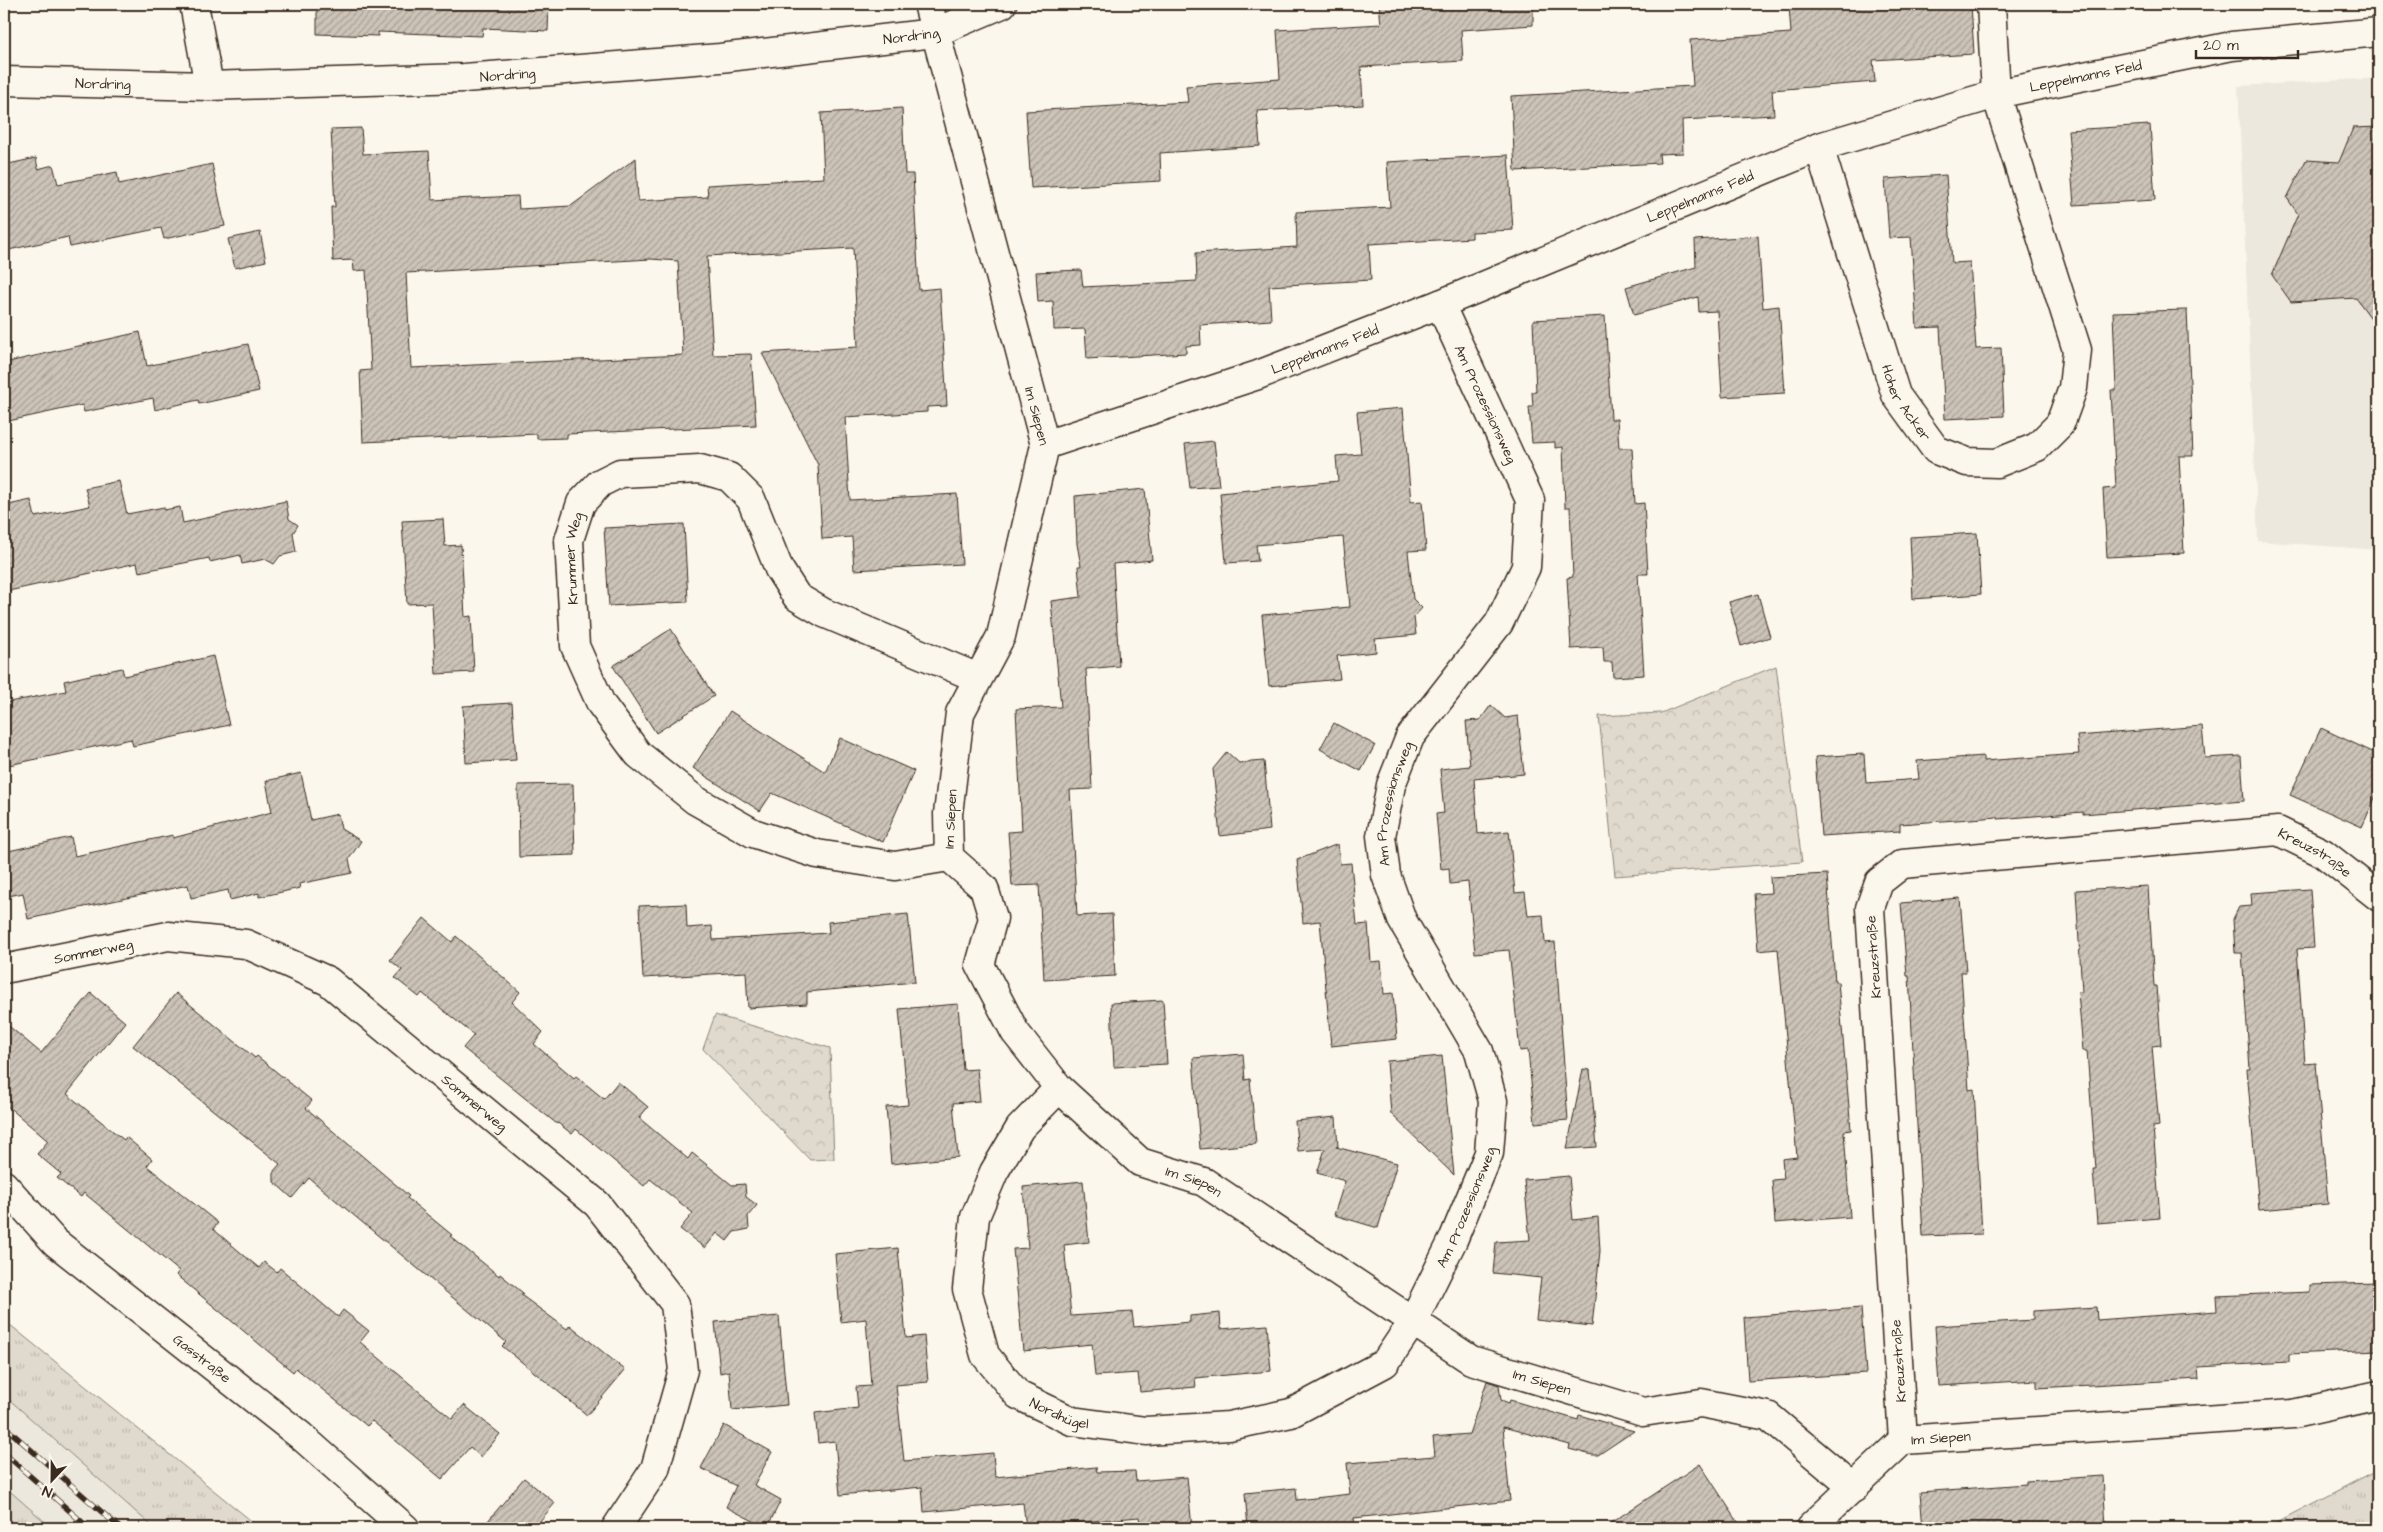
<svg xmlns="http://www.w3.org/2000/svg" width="2383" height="1532" viewBox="0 0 2383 1532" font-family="'Architects Daughter',sans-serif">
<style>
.built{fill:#ede8dd}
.grass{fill:url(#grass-tufts);stroke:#8d8276}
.forest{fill:url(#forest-crowns);stroke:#8d8276}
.building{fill:url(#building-hatch);stroke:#3b2a1e;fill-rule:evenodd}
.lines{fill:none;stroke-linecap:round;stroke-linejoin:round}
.minor-casing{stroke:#3b2a1e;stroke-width:31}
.minor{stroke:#fbf7ec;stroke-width:28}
.rail-casing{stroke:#3b2a1e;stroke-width:5.5}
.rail{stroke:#fbf7ec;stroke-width:4;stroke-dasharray:11;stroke-linecap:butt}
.labels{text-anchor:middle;stroke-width:4;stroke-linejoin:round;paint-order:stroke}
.street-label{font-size:14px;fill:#3b2a1e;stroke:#fbf7ec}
</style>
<defs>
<pattern id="grass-tufts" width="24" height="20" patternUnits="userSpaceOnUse" patternTransform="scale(1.25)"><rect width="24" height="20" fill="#dfd9ce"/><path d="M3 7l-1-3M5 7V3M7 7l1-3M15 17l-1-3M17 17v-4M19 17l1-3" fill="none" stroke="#c0bab0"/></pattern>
<pattern id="forest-crowns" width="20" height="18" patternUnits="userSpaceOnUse" patternTransform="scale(1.25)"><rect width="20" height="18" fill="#dfd9ce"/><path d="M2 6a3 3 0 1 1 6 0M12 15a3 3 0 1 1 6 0" fill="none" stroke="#c0bab0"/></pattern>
<pattern id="building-hatch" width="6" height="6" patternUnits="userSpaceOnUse" patternTransform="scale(1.25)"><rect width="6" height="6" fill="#ccc4b9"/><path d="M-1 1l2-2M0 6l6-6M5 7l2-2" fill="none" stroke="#a79f96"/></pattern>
</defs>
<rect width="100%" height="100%" fill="#fbf7ec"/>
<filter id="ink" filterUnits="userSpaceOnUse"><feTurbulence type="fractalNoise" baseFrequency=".02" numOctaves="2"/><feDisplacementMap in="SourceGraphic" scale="10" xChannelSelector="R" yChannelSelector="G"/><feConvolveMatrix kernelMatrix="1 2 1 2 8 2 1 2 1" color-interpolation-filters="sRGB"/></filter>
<g filter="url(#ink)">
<path class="built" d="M 2379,78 L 2379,550 L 2258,541 L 2238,86 Z
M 4,1395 L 154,1528 L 52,1528 L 4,1486 Z"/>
<path class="grass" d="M 4,1320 L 260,1528 L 154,1528 L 4,1395 Z
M 2379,1470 L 2379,1528 L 2267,1528 Z
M 4,1486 L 52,1528 L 4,1528 Z"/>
<path class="forest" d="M 1776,666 L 1802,862 L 1615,876 L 1599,716 L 1661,713 Z
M 715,1015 L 830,1048 L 834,1159 L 810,1160 L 703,1049 Z"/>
<path class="building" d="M 317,4 L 549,4 L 548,31 L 483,28 L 482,36 L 378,32 L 378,36 L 317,34 Z
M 1379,4 L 1533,4 L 1533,25 L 1461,30 L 1463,61 L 1361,67 L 1363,105 L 1257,111 L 1260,146 L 1160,153 L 1161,181 L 1031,188 L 1026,111 L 1188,102 L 1186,86 L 1280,79 L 1277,30 L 1381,24 Z
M 1819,4 L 1971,4 L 1974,54 L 1873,60 L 1875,82 L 1772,90 L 1774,115 L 1682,120 L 1683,153 L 1659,154 L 1660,163 L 1515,171 L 1511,96 L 1693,86 L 1690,40 L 1791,33 L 1789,6 Z
M 902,108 L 905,174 L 913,174 L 919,290 L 940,288 L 947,406 L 927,407 L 927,412 L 845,417 L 850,500 L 957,494 L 962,564 L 854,570 L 852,537 L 822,539 L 818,465 L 762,353 L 858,347 L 853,248 L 707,256 L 713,355 L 751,354 L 756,425 L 567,434 L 567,438 L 537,439 L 537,434 L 363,442 L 360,371 L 371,370 L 366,270 L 354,271 L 353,260 L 333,261 L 331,207 L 335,207 L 331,129 L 361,128 L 363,154 L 429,151 L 432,200 L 518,196 L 519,209 L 571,206 L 636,158 L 638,201 L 708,197 L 707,185 L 824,178 L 821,113 ZM 651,259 L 678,261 L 683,355 L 411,368 L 406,273 Z
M 2150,125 L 2155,200 L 2074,205 L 2068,130 Z
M 2379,127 L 2379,329 L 2356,298 L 2291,302 L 2272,275 L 2298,214 L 2287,198 L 2306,160 L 2339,162 L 2353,128 Z
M 1508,155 L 1513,230 L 1472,232 L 1472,238 L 1369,244 L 1371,280 L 1269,286 L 1271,320 L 1200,325 L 1201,345 L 1186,346 L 1186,353 L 1087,359 L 1085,329 L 1054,330 L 1053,301 L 1038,302 L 1036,272 L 1081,270 L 1083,287 L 1197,281 L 1196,253 L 1297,247 L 1296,212 L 1390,207 L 1387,162 Z
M 36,158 L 38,169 L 53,165 L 58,184 L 117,172 L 119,184 L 212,164 L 225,226 L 164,239 L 161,228 L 70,247 L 68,237 L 4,251 L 4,165 Z
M 1946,175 L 1952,263 L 1970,262 L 1976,349 L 2001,348 L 2004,416 L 1945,419 L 1940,327 L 1917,328 L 1911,237 L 1889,238 L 1885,179 Z
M 260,232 L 266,261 L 235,268 L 228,239 Z
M 1758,236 L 1763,308 L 1779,306 L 1785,393 L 1722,397 L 1717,311 L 1699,312 L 1698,297 L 1634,315 L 1626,287 L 1696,267 L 1695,240 Z
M 2187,310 L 2193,456 L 2179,456 L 2184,553 L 2107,557 L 2103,489 L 2116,488 L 2111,390 L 2116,390 L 2113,312 Z
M 1605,316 L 1611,419 L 1617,419 L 1619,448 L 1632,448 L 1635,504 L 1644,503 L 1648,574 L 1638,574 L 1644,675 L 1613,677 L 1612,662 L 1604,662 L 1603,647 L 1571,649 L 1567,578 L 1573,577 L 1570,507 L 1565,507 L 1563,447 L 1555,448 L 1555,442 L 1532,443 L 1529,407 L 1533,407 L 1532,392 L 1536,392 L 1533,320 Z
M 140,332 L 147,366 L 248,344 L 259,391 L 199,404 L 198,400 L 155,410 L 153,398 L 84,412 L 82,405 L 4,422 L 4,363 Z
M 1403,408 L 1411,502 L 1422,501 L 1426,550 L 1408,551 L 1413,599 L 1422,608 L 1414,617 L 1416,635 L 1375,639 L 1376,652 L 1337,656 L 1340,679 L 1269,686 L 1262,615 L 1350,607 L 1343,537 L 1256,545 L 1258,561 L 1226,563 L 1220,493 L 1338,481 L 1336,456 L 1361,454 L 1357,412 Z
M 1214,441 L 1219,486 L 1190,488 L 1185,444 Z
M 119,481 L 127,514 L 164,507 L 164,510 L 180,507 L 183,523 L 286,501 L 289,519 L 298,525 L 293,533 L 296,552 L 280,556 L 274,564 L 265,559 L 242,564 L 240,555 L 210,562 L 209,558 L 139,572 L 137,563 L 4,592 L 4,506 L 31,500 L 35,517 L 90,506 L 85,488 Z
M 1145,489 L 1152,560 L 1113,564 L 1119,666 L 1086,669 L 1092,789 L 1070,790 L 1077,916 L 1112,914 L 1115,976 L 1044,980 L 1039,885 L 1012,886 L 1008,832 L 1022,831 L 1016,709 L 1061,707 L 1051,601 L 1081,597 L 1078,566 L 1081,566 L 1077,544 L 1075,496 Z
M 443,519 L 445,546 L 461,545 L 465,617 L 471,616 L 474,672 L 436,674 L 432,603 L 407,604 L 402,521 Z
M 684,524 L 688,602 L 609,606 L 604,528 Z
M 1977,533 L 1981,594 L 1913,599 L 1910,537 Z
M 1758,594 L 1770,637 L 1741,646 L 1729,602 Z
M 671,629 L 714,696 L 656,733 L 613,666 Z
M 213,656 L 229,725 L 133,746 L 131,739 L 4,766 L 4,703 L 66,691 L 64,681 L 94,674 L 122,668 L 124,676 Z
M 512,703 L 516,760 L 466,763 L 463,706 Z
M 1491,705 L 1505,718 L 1518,716 L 1524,774 L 1474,779 L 1478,834 L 1509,831 L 1515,893 L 1525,892 L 1528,916 L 1543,915 L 1545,943 L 1555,942 L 1568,1120 L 1535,1123 L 1528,1050 L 1520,1051 L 1509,950 L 1475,953 L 1468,882 L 1450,884 L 1449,868 L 1441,869 L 1436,814 L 1444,813 L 1440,769 L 1470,766 L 1466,721 L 1480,720 Z
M 730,711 L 825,772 L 840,738 L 914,771 L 883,842 L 772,793 L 760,811 L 693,768 Z
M 1334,723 L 1375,745 L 1361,771 L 1320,749 Z
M 2202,726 L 2205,758 L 2241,756 L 2244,801 L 2083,814 L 2083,812 L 1998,819 L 1998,817 L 1900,824 L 1900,831 L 1821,836 L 1815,757 L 1864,754 L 1866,783 L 1919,779 L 1917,761 L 1983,756 L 1983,761 L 2079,754 L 2077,736 Z
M 2321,728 L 2379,755 L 2379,789 L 2362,827 L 2290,795 Z
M 1227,752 L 1239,763 L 1264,761 L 1270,830 L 1220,836 L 1213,769 Z
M 301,773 L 311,820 L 338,814 L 341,829 L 361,841 L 349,859 L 352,873 L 299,884 L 300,888 L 259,897 L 259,893 L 230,900 L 228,890 L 191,898 L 188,885 L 28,919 L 23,893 L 4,897 L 4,852 L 71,837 L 75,856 L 173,835 L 173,838 L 272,812 L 266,781 Z
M 573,784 L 575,855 L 519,857 L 518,785 Z
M 1338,844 L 1340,864 L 1351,863 L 1357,925 L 1368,924 L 1371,962 L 1381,961 L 1384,994 L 1393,993 L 1397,1039 L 1331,1046 L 1320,921 L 1303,923 L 1297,860 Z
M 1827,874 L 1835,982 L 1838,982 L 1851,1130 L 1844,1131 L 1850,1217 L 1775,1223 L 1772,1180 L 1784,1179 L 1782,1159 L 1797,1157 L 1778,949 L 1758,951 L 1754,894 L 1771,893 L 1770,877 Z
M 2148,886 L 2154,986 L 2157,986 L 2161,1045 L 2152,1046 L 2159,1126 L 2153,1127 L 2160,1218 L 2097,1223 L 2093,1169 L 2096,1169 L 2087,1051 L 2083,1051 L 2078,992 L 2082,992 L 2076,890 Z
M 2310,889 L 2314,948 L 2297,949 L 2305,1064 L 2316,1063 L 2328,1204 L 2259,1210 L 2247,1069 L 2250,1069 L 2242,953 L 2235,953 L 2233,919 L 2239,907 L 2252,906 L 2251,893 Z
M 1960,898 L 1966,972 L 1961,972 L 1969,1090 L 1974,1089 L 1982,1234 L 1923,1236 L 1909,976 L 1907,976 L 1901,903 Z
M 686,904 L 687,928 L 712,926 L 713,940 L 829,933 L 828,922 L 908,914 L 915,982 L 807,992 L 807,1004 L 748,1008 L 746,972 L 643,978 L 639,906 Z
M 424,918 L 452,942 L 456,936 L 520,992 L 512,1002 L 543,1032 L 534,1044 L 574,1078 L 576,1076 L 604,1099 L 618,1082 L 648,1107 L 639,1118 L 688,1159 L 692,1153 L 732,1185 L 745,1184 L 746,1197 L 757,1205 L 748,1216 L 749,1229 L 734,1232 L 727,1241 L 717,1233 L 705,1248 L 680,1229 L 693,1213 L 650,1179 L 644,1186 L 576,1129 L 572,1134 L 558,1123 L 557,1124 L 463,1048 L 474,1035 L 422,993 L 419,997 L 395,978 L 402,970 L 390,960 Z
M 91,993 L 125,1022 L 67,1094 L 124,1140 L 126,1137 L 152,1159 L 147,1166 L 218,1223 L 213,1229 L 259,1268 L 264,1262 L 277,1272 L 280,1268 L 338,1317 L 343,1310 L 369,1331 L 360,1342 L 452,1419 L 464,1405 L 500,1434 L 481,1457 L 470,1447 L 442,1479 L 372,1421 L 367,1426 L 296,1368 L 293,1372 L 176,1275 L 179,1271 L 84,1193 L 81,1197 L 57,1178 L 61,1174 L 37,1154 L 48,1141 L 4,1103 L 4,1022 L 41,1053 Z
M 176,993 L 255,1058 L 257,1056 L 312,1101 L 306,1108 L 409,1196 L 407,1198 L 452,1235 L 450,1236 L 499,1276 L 500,1274 L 523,1293 L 521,1295 L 567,1329 L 570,1325 L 625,1370 L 587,1415 L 502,1346 L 506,1342 L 309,1178 L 292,1198 L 274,1182 L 274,1171 L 280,1164 L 133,1046 Z
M 1163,1000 L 1167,1064 L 1114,1067 L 1111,1003 Z
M 958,1004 L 963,1070 L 977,1069 L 980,1101 L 953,1103 L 958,1157 L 891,1164 L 886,1107 L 908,1105 L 899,1009 Z
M 1243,1054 L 1245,1080 L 1250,1079 L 1256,1144 L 1200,1149 L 1193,1058 Z
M 1442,1056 L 1454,1175 L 1391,1114 L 1387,1061 Z
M 1583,1069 L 1590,1070 L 1597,1147 L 1567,1149 Z
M 1336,1117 L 1338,1147 L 1336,1147 L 1397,1163 L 1378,1228 L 1334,1215 L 1345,1181 L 1317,1173 L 1325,1149 L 1298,1151 L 1295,1121 Z
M 1569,1176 L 1573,1220 L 1598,1217 L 1600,1251 L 1592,1326 L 1536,1320 L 1541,1278 L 1493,1273 L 1496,1242 L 1530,1240 L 1524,1180 Z
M 1083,1181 L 1089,1242 L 1064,1245 L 1071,1316 L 1132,1312 L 1134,1327 L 1190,1322 L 1190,1316 L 1220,1313 L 1221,1329 L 1267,1325 L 1271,1371 L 1195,1378 L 1196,1387 L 1140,1392 L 1138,1373 L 1095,1376 L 1092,1344 L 1023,1351 L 1013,1249 L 1028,1248 L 1023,1187 Z
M 898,1248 L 906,1338 L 924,1336 L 928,1382 L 896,1385 L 904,1461 L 993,1453 L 995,1477 L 1096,1467 L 1097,1472 L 1135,1471 L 1136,1481 L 1187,1477 L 1192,1528 L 1141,1528 L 1139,1517 L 1026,1527 L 1023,1503 L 924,1512 L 922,1487 L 840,1495 L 835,1441 L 818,1443 L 815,1413 L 858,1408 L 856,1387 L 871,1386 L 866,1319 L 841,1322 L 835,1254 Z
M 2378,1283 L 2379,1350 L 2289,1354 L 2289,1362 L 2198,1367 L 2199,1379 L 2037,1388 L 2037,1380 L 1939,1386 L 1935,1326 L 2033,1320 L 2033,1311 L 2096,1307 L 2097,1320 L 2217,1311 L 2216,1296 L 2310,1292 L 2310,1285 Z
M 1861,1308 L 1866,1373 L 1748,1381 L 1744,1317 Z
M 779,1316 L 787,1405 L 732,1410 L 729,1371 L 720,1373 L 715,1322 Z
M 1487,1381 L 1499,1385 L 1501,1400 L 1509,1403 L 1510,1400 L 1578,1420 L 1579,1415 L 1634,1431 L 1598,1455 L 1592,1455 L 1569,1449 L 1570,1445 L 1503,1427 L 1510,1501 L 1354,1518 L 1355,1528 L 1248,1528 L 1245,1493 L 1296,1488 L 1297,1500 L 1350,1494 L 1347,1463 L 1435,1456 L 1433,1437 L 1469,1434 Z
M 724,1425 L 772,1452 L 754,1485 L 781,1500 L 767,1528 L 726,1507 L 736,1486 L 701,1468 Z
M 1700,1464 L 1742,1528 L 1603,1528 Z
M 2103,1476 L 2106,1528 L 1923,1528 L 1920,1492 L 2026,1484 L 2026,1481 Z
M 524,1478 L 555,1503 L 534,1528 L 482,1528 Z"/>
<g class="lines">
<defs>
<g id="minor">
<path d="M 194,4 L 209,86"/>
<path id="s1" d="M 928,4 L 1045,445 L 1001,636 L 960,713 L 948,814 L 949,857 L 984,888 L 993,918 L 980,965 L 1015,1032 L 1059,1088 L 1140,1162 L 1204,1182 L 1471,1360 L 1643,1412 L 1701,1403 L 1768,1416 L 1854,1488"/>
<path id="s2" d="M 4,81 L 209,86 L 464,78 L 720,58 L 934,33 L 1002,4"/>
<path id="s3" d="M 1819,147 L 1896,395 L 1936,450 L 1967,462 L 1997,463 L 2037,447 L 2060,424 L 2073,388 L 2077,350 L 1996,94 L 1991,4"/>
<path id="s4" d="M 1045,445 L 1258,375 L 1440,304 L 1819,147 L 1996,94 L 2232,46 L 2379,32"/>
<path id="s5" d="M 949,857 L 895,866 L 817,854 L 753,833 L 695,800 L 638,754 L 601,704 L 575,646 L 569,540 L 581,503 L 600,483 L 620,473 L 700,469 L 729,477 L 751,499 L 779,569 L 797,597 L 824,613 L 978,678"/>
<path id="s6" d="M 4,969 L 168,936 L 246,944 L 328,981 L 597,1204 L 675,1304 L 683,1370 L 655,1469 L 616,1528"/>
<path id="s7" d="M 1059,1088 L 1020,1128 L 994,1172 L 975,1217 L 967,1289 L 985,1355 L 1018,1395 L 1072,1421 L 1146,1431 L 1229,1426 L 1291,1413 L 1385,1363 L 1413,1321 L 1453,1240 L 1489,1153 L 1493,1101 L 1479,1051 L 1402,920 L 1386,875 L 1381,836 L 1391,785 L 1410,737 L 1499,623 L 1526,567 L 1530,500 L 1440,304"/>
<path id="s8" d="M 4,1185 L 55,1242 L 301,1436 L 405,1528"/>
<path id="s9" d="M 1903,1440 L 1870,908 L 1879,882 L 1902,864 L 2278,831 L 2323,853 L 2379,897"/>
<path id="s10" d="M 1810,1528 L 1903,1440 L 2293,1414 L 2379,1395"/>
</g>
</defs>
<use href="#minor" class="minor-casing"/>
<use href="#minor" class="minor"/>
<defs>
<path id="rail" d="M 4,1426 L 120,1528
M 4,1453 L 89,1528"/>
</defs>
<use href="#rail" class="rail-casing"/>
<use href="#rail" class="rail"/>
</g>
</g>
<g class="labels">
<g class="street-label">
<text dy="5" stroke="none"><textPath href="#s2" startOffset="909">Nordring</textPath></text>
<text dy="5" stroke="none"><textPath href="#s2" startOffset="504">Nordring</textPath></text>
<text dy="5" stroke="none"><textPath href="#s4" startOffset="1106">Leppelmanns Feld</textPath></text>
<text dy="5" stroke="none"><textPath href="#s2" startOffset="99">Nordring</textPath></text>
<text dy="5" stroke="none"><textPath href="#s4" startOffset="701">Leppelmanns Feld</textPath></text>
<text dy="5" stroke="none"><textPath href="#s4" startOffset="296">Leppelmanns Feld</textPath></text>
<text dy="5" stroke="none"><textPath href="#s3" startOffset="271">Hoher Acker</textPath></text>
<text transform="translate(1486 404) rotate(65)" y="5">Am Prozessionsweg</text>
<text dy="5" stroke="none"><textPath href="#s1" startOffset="426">Im Siepen</textPath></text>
<text dy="5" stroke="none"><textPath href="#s5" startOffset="555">Krummer Weg</textPath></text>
<text dy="5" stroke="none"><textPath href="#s7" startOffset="1348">Am Prozessionsweg</textPath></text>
<text transform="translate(950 819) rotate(-87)" y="5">Im Siepen</text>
<text dy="5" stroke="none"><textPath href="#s9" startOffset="1010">Kreuzstraße</textPath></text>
<text dy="5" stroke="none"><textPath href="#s6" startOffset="91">Sommerweg</textPath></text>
<text transform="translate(1873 957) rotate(-94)" y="5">Kreuzstraße</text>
<text dy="5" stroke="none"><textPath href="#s6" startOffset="526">Sommerweg</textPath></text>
<text dy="5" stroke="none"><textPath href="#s1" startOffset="1325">Im Siepen</textPath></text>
<text dy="5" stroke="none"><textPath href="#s7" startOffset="912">Am Prozessionsweg</textPath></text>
<text dy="5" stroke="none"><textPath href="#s8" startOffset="264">Gasstraße</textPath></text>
<text transform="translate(1898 1361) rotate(-94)" y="5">Kreuzstraße</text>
<text dy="5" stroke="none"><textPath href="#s1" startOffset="1730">Im Siepen</textPath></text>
<text dy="5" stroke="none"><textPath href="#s7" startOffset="394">Nordhügel</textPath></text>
<text dy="5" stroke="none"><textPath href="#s10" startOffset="166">Im Siepen</textPath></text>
</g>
</g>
<rect width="2383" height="1532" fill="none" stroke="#fbf7ec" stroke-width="20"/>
<rect x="10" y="10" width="2363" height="1512" fill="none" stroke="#3b2a1e" stroke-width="2" filter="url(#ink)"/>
<g transform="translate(52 1480) rotate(202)" stroke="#fbf7ec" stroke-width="4" paint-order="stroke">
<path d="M0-4L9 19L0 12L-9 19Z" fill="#3b2a1e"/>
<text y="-8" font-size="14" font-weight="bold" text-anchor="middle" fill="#3b2a1e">N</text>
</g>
<path d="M2196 50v8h102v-8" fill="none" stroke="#3b2a1e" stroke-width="2.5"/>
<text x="2203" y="50" font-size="15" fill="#3b2a1e" stroke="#fbf7ec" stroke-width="4" paint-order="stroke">20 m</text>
</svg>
